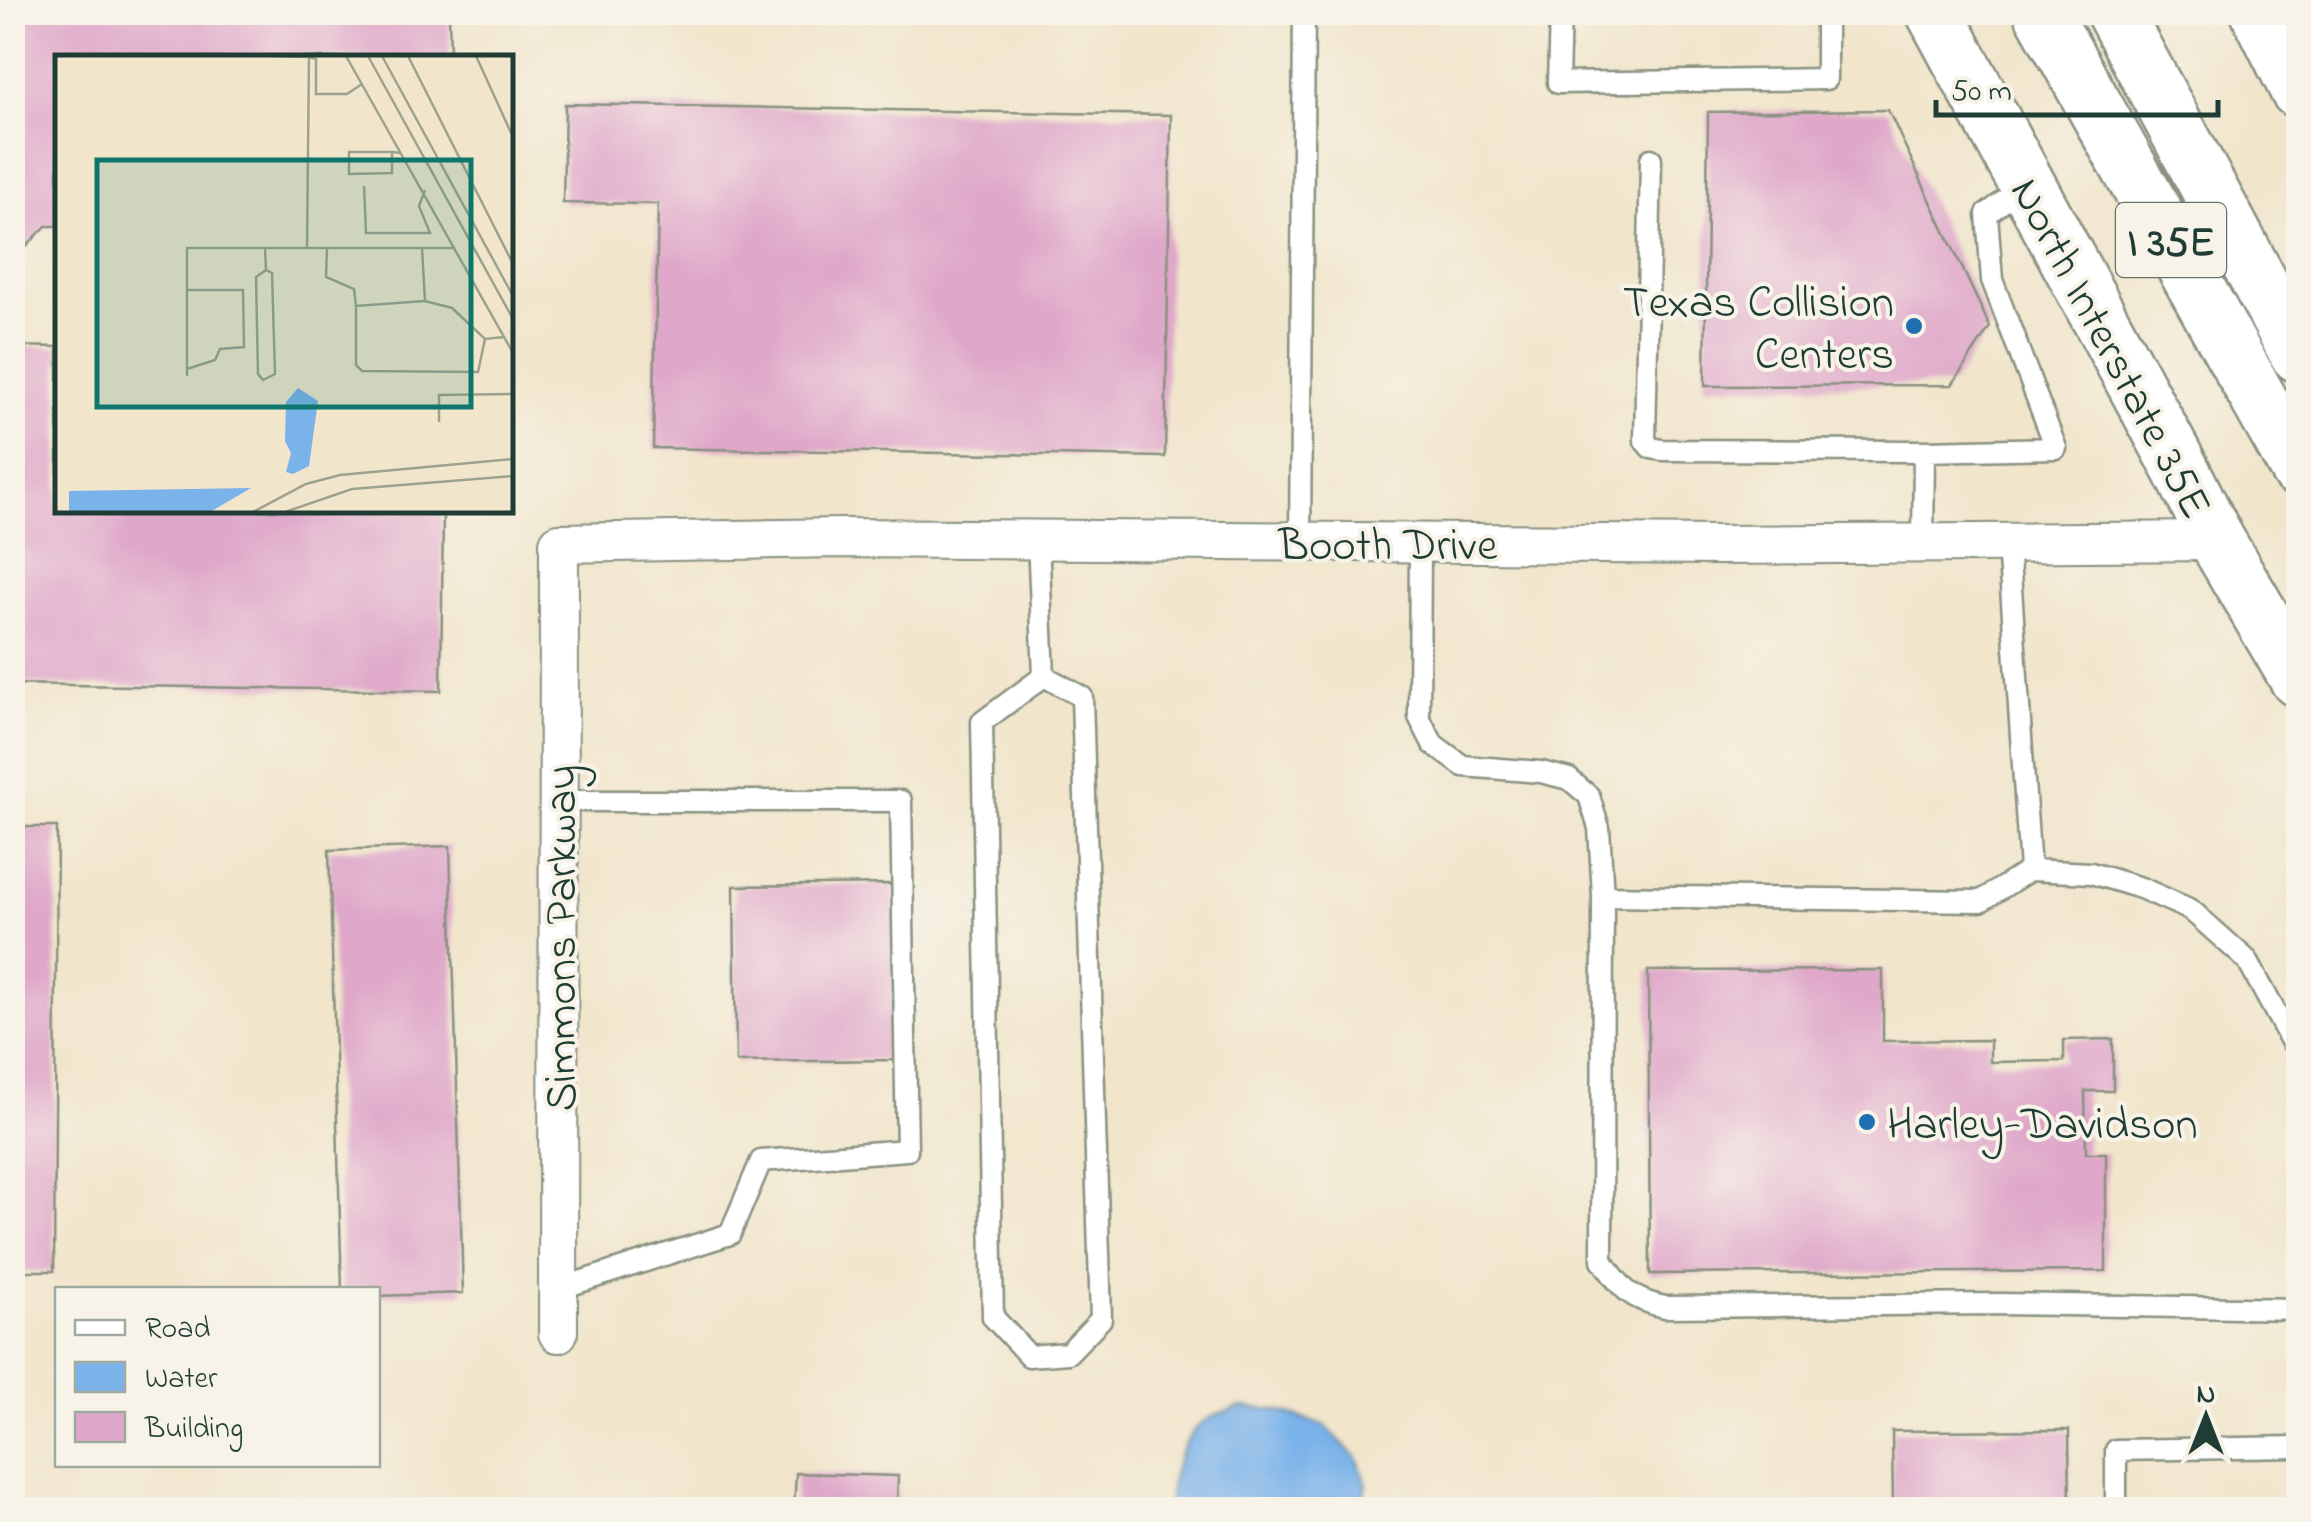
<svg xmlns="http://www.w3.org/2000/svg" width="2311" height="1522" viewBox="0 0 2311 1522" font-family="'Indie Flower',sans-serif">
<style>
.water{fill:#7ab2ea;stroke:#4c788f;stroke-width:2.5}
.building{fill:#dfa7c9}
.lines{fill:none;stroke-linecap:round;stroke-linejoin:round}
.lane-casing{stroke:#889180;stroke-width:25}
.street-casing{stroke:#889180;stroke-width:42}
.secondary-casing{stroke:#889180;stroke-width:60}
.highway-casing{stroke:#889180;stroke-width:60}
.lane{stroke:#fff;stroke-width:20}
.street{stroke:#fff;stroke-width:38}
.secondary{stroke:#fff;stroke-width:55}
.highway{stroke:#fff;stroke-width:55}
.poi-dot{fill:#1f6fb2;stroke:#f7f3e8;stroke-width:4}
.labels{text-anchor:middle;stroke-width:8;stroke-linejoin:round;paint-order:stroke}
.shield{fill:#f7f3e8;stroke:#60746a;stroke-width:2.5}
.shield-label{font-size:42px;font-weight:bold;fill:#1f3d34}
.poi-label{font-size:45px;fill:#1f3d34;stroke:#f7f3e8;text-anchor:end}
.street-label{font-size:45px;fill:#1f3d34;stroke:#f7f3e8}
.inset-road{fill:none;stroke:#9da28f;stroke-width:2.5}
.view{fill:#0f766e;fill-opacity:0.15;stroke:#0f766e;stroke-width:5}
.inset-edge{fill:none;stroke:#1f3d34;stroke-width:5}
</style>
<rect width="100%" height="100%" fill="#f7f3e8"/>
<filter id="ink" filterUnits="userSpaceOnUse"><feTurbulence type="fractalNoise" baseFrequency=".01" numOctaves="2"/><feDisplacementMap in="SourceGraphic" scale="20" xChannelSelector="R" yChannelSelector="G"/><feConvolveMatrix kernelMatrix="1 2 1 2 8 2 1 2 1" color-interpolation-filters="sRGB"/></filter>
<filter id="wash" filterUnits="userSpaceOnUse"><feTurbulence type="fractalNoise" baseFrequency=".0048" numOctaves="4" result="noise"/><feDisplacementMap in="SourceGraphic" scale="40" xChannelSelector="R" yChannelSelector="G"/><feGaussianBlur stdDeviation="2.25" result="paint"/><feColorMatrix in="noise" values="0 0 0 0 0 0 0 0 0 0 0 0 0 0 0 0 0 1.4 0 .05"/><feComposite in="paint" operator="in"/></filter>
<g filter="url(#wash)">
<rect width="100%" height="100%" fill="#f1e5cb"/>
<path class="water" d="M 1241,1407 L 1276,1410 L 1324,1425 L 1357,1458 L 1367,1485 L 1360,1509 L 1168,1509 C 1169,1478 1181,1434 1210,1418 C 1219,1413 1231,1411 1241,1407 Z"/>
<g id="blocks">
<path class="building" d="M 12,12 L 449,12 L 450,58 L 58,58 L 58,226 L 46,226 L 12,261 Z
M 565,104 L 1171,115 L 1165,457 L 653,448 L 658,204 L 563,203 Z
M 1888,110 L 1990,327 L 1952,385 L 1705,386 L 1708,112 Z
M 12,346 L 58,347 L 58,510 L 443,510 L 441,691 L 12,684 Z
M 12,827 L 57,827 L 54,1271 L 12,1271 Z
M 450,846 L 463,1293 L 378,1296 L 378,1290 L 342,1290 L 329,850 Z
M 896,884 L 898,1060 L 736,1062 L 734,886 Z
M 1883,970 L 1883,1041 L 1990,1040 L 1990,1062 L 2064,1061 L 2064,1040 L 2113,1039 L 2113,1091 L 2085,1091 L 2086,1153 L 2106,1153 L 2106,1271 L 1650,1274 L 1648,971 Z
M 2069,1430 L 2070,1510 L 1893,1510 L 1892,1431 Z
M 796,1473 L 898,1476 L 897,1510 L 794,1510 Z
M 2239,1501 L 2298,1501 L 2298,1510 L 2240,1510 Z"/>
</g>
</g>
<g filter="url(#ink)">
<use href="#blocks" fill-opacity="0" stroke="#889180" stroke-width="2.5"/>
<g class="lines">
<defs>
<path id="lane" d="M 1560,12 L 1558,83 L 1826,79 L 1826,12
M 1651,159 L 1645,441 L 1651,448 L 1662,450 L 1924,451 L 2056,448 L 1992,280 L 1987,214 L 2024,186
M 1038,540 L 1044,676 L 982,722 L 993,1317 L 1029,1356 L 1068,1353 L 1101,1319 L 1082,697 L 1044,676
M 1300,542 L 1304,12
M 1420,543 L 1419,717 L 1433,744 L 1463,766 L 1541,772 L 1569,779 L 1589,796 L 1599,828 L 1603,896 L 1981,901 L 2030,870
M 2008,543 L 2030,870 L 2091,873 L 2141,888 L 2191,910 L 2247,960 L 2291,1041 L 2298,1046
M 1923,544 L 1924,451
M 1603,896 L 1602,1260 C 1621,1288 1630,1300 1665,1307 L 2002,1304 L 2298,1309
M 558,1289 L 730,1234 L 761,1161 L 907,1150 L 901,801 L 559,801
M 2116,1510 L 2116,1450 L 2298,1447"/>
<path id="street" d="M 558,1333 L 559,543 L 841,538 L 1718,545 L 2217,541"/>
<path id="secondary" d="M 1934,12 L 2181,469 L 2217,541 L 2298,679"/>
<path id="highway" d="M 2042,12 L 2298,469
M 2114,12 L 2298,354
M 2259,12 L 2298,90"/>
</defs>
<use href="#lane" class="lane-casing"/>
<use href="#street" class="street-casing"/>
<use href="#secondary" class="secondary-casing"/>
<use href="#highway" class="highway-casing"/>
<use href="#lane" class="lane"/>
<use href="#street" class="street"/>
<use href="#secondary" class="secondary"/>
<use href="#highway" class="highway"/>
</g>
</g>
<g class="poi-dot">
<circle cx="1914" cy="326" r="10"/>
<circle cx="1867" cy="1122" r="10"/>
</g>
<g class="labels">
<rect class="shield" x="2116" y="203" width="110" height="74" rx="8"/>
<g class="shield-label">
<text x="2171" y="255">I 35E</text>
</g>
<g class="poi-label">
<text x="1894" y="316">Texas Collision<tspan x="1894" dy="52">Centers</tspan></text>
<text x="1887" y="1138" text-anchor="start">Harley-Davidson</text>
</g>
<g class="street-label">
<text transform="translate(2113 347) rotate(62)" y="16">North Interstate 35E</text>
<text x="1388" y="559">Booth Drive</text>
<text transform="translate(559 938) rotate(-90)" y="16">Simmons Parkway</text>
</g>
</g>
<g transform="translate(55 55)">
<rect width="458" height="458" fill="#f1e5cb"/>
<path d="M 243,333 L 263,346 L 254,411 L 238,419 L 231,417 L 236,398 L 230,386 L 231,347 ZM 196,433 L 155,457 L 14,457 L 14,436 Z" fill="#7ab2ea"/>
<path class="inset-road" d="M 220,1 L 254,2M 291,1 L 458,298M 313,1 L 458,264M 327,1 L 458,241M 353,1 L 458,209M 421,1 L 458,82M 254,2 L 261,4 L 261,39 L 292,39 L 307,29M 337,97 L 337,118 L 294,119 L 294,97 L 337,97 L 346,98M 309,131 L 311,178 L 375,178 L 364,151 L 370,135M 210,193 L 211,215 L 201,222 L 203,319 L 208,325 L 220,319 L 217,218 L 211,215M 252,193 L 254,1M 272,193 L 271,222 L 299,234 L 301,251 L 370,246M 367,193 L 370,246 L 397,253 L 430,284 L 449,282M 301,251 L 301,310 L 307,316 L 423,317 L 430,284M 132,314 L 160,305 L 165,294 L 189,292 L 188,235 L 132,235M 132,321 L 132,193 L 400,193M 384,367 L 384,340 L 458,339M 198,457 L 251,429 L 285,420 L 458,404M 230,457 L 297,434 L 458,421"/>
<path class="view" d="M 42,105 L 416,105 L 416,352 L 42,352 Z"/>
<rect width="458" height="458" class="inset-edge"/>
</g>
<rect width="2311" height="1522" fill="none" stroke="#f7f3e8" stroke-width="50"/>
<rect x="55" y="1287" width="325" height="180" fill="#f7f3e8" stroke="#a1aaa0" stroke-width="2.5"/>
<rect x="75" y="1320" width="50" height="15" fill="#ffffff" stroke="#a1aaa0" stroke-width="2.5"/>
<text x="145" y="1337" font-size="30" fill="#1f3d34">Road</text>
<rect x="75" y="1362" width="50" height="30" fill="#7ab2ea" stroke="#a1aaa0" stroke-width="2.5"/>
<text x="145" y="1387" font-size="30" fill="#1f3d34">Water</text>
<rect x="75" y="1412" width="50" height="30" fill="#dfa7c9" stroke="#a1aaa0" stroke-width="2.5"/>
<text x="145" y="1437" font-size="30" fill="#1f3d34">Building</text>
<g transform="translate(2206 1417)" stroke="#f7f3e8" stroke-width="8" paint-order="stroke">
<path d="M0-8L18 38L0 25L-18 38Z" fill="#1f3d34"/>
<text y="-15" font-size="28" font-weight="bold" text-anchor="middle" fill="#1f3d34">N</text>
</g>
<path d="M1936 100v15h282v-15" fill="none" stroke="#1f3d34" stroke-width="5"/>
<text x="1951" y="100" font-size="30" fill="#1f3d34" stroke="#f7f3e8" stroke-width="8" paint-order="stroke">50 m</text>
</svg>
